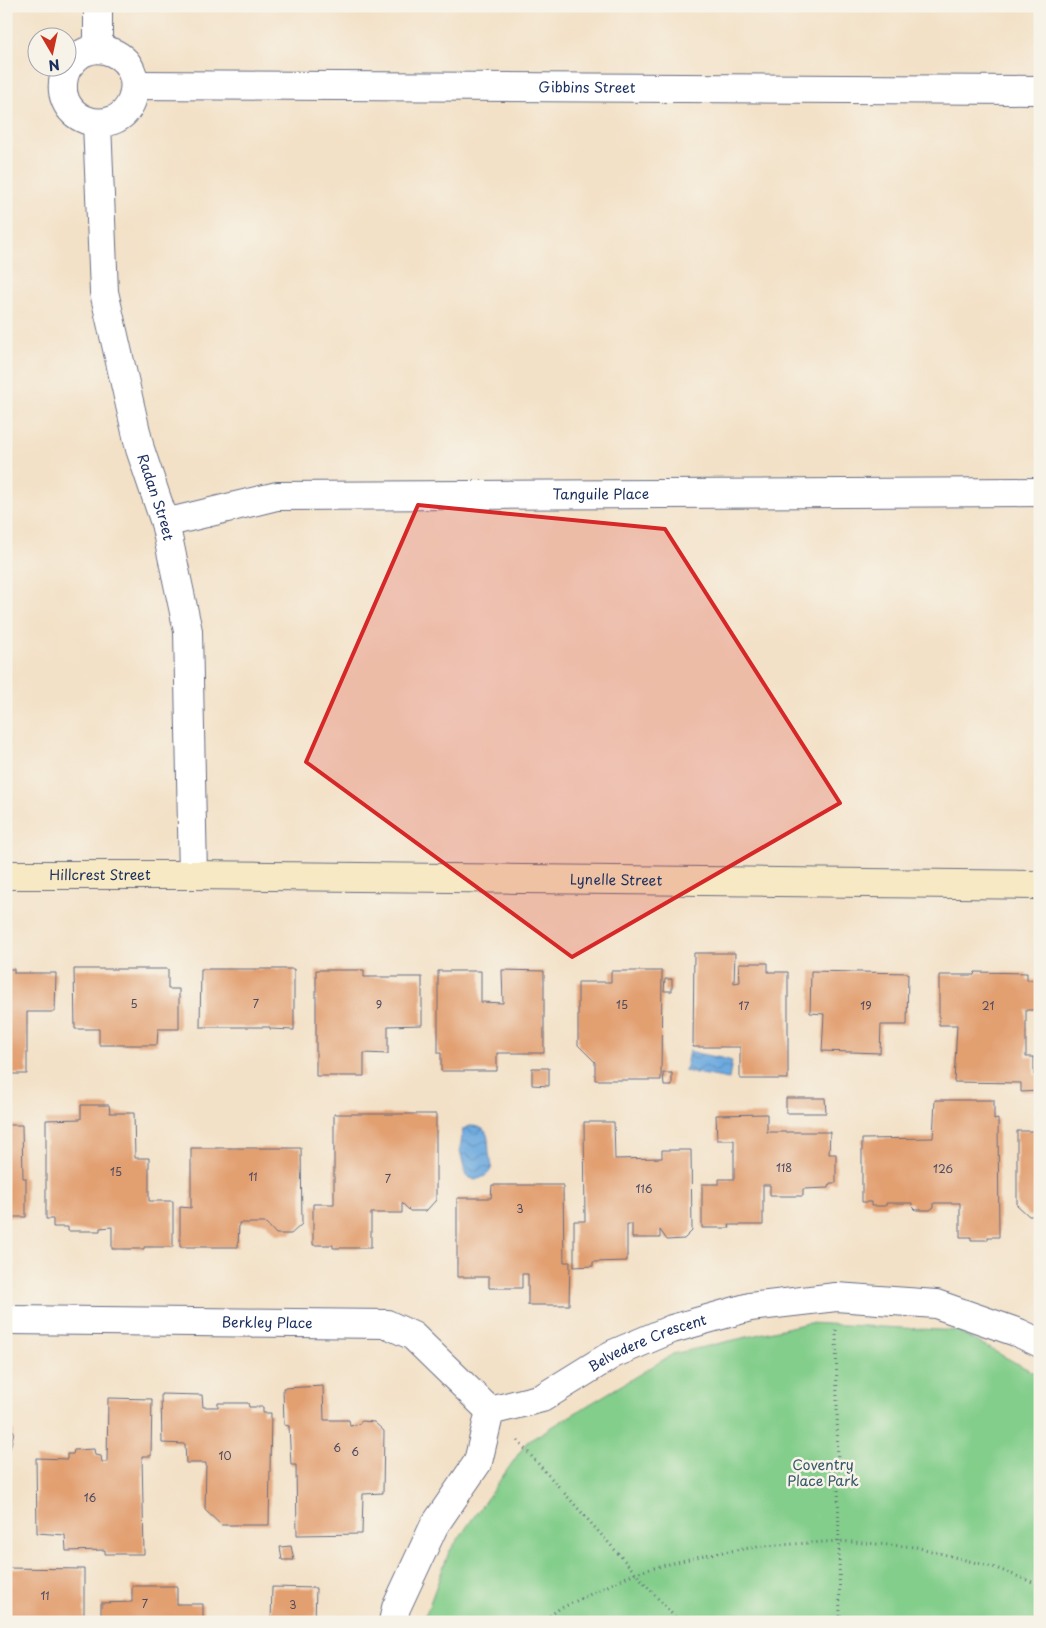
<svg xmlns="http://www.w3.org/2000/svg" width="1046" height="1628" viewBox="0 0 1046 1628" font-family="'Playpen Sans',sans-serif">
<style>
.park{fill:#83ce8b;stroke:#4f7e74}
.water{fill:url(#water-waves);stroke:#446c9e}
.building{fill:#e29f70}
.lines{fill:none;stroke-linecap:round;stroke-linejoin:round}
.street-casing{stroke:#676d83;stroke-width:30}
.secondary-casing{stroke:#676d83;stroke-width:30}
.path{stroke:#676d83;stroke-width:3;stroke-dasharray:1 4;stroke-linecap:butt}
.street{stroke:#fff;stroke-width:28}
.secondary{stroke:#f6e9c3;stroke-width:28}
.marked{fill:#d62828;fill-opacity:0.2;stroke:#d62828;stroke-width:4;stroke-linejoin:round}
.labels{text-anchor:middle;stroke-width:5;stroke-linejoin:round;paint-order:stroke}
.number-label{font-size:11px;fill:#4d4b62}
.street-label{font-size:14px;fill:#1b2f5e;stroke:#f7f3e8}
.park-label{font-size:14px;fill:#355769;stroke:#f7f3e8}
</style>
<defs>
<pattern id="water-waves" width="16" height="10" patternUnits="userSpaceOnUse" patternTransform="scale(1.25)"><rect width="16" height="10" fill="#6daadf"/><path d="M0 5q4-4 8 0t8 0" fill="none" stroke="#598bb8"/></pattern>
</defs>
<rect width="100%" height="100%" fill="#f7f3e8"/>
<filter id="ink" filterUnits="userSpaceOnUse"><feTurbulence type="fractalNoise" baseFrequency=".02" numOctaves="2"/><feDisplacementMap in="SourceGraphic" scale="10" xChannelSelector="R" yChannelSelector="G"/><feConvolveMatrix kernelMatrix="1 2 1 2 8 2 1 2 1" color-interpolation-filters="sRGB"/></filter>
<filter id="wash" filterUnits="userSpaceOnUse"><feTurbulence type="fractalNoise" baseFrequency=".0096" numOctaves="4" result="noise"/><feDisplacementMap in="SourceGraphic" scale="20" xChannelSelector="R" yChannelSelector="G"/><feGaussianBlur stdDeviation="1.12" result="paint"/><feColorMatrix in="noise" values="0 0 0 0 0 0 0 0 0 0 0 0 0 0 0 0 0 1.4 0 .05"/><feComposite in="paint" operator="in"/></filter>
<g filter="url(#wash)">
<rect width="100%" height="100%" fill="#f3e1c7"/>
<path class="park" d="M 808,1323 L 957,1331 L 1040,1376 L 1040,1622 L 423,1622 L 449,1552 L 527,1442 L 673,1354 Z"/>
<path class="water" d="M 689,1051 C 704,1056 718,1056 732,1061 L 729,1079 L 685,1071 Z
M 470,1126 C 490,1126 488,1138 489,1154 C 490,1159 493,1164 491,1169 C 488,1176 481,1178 475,1180 L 466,1176 L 460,1150 L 463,1129 Z"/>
<g id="blocks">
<path class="building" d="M 694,953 L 735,953 L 734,983 L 740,982 L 739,963 L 768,963 L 768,972 L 788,972 L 788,1079 L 740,1079 L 740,1047 L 693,1047 Z
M 6,969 L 14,969 L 14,973 L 56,973 L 55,1012 L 27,1012 L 27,1074 L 6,1074 Z
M 74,969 L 168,969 L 168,989 L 179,989 L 179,1029 L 158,1029 L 157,1045 L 99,1045 L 99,1029 L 75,1029 Z
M 201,969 L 294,969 L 294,1030 L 270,1029 L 270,1027 L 200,1027 Z
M 316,970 L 364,970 L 364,977 L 422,977 L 422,1025 L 388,1026 L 388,1054 L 364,1053 L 364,1076 L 316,1076 Z
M 502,970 L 544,971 L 544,1053 L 497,1053 L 497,1071 L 441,1071 L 441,1053 L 438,1053 L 438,971 L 481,971 L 481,1002 L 503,1003 Z
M 611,971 L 662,971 L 661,1080 L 595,1080 L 595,1062 L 578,1045 L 578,982 L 611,982 Z
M 811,971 L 908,973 L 907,1025 L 881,1025 L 880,1053 L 822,1051 L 824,1014 L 810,1013 Z
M 975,972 L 1027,973 L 1027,980 L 1039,980 L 1038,1010 L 1026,1010 L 1026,1057 L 1034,1057 L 1034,1075 L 1040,1074 L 1039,1091 L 1021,1092 L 1021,1083 L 954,1082 L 957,1025 L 939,1025 L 939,975 L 974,975 Z
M 665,979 L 672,979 L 672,991 L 664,991 Z
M 532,1068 L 549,1068 L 549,1086 L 532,1085 Z
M 663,1073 L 672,1073 L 672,1086 L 664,1086 Z
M 786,1098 L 825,1098 L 826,1113 L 786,1113 Z
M 935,1100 L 994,1100 L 994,1120 L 998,1119 L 999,1237 L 988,1237 L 988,1240 L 971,1240 L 971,1237 L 960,1237 L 960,1203 L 934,1203 L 934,1207 L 930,1210 L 916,1210 L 912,1206 L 912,1203 L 886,1203 L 886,1206 L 871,1206 L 871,1202 L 862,1202 L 862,1139 L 933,1138 Z
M 81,1105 L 109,1105 L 110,1113 L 134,1113 L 135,1158 L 149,1158 L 149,1201 L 173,1201 L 173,1247 L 144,1247 L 144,1249 L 112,1249 L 112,1227 L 100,1228 L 100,1231 L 68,1231 L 68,1227 L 53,1227 L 53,1219 L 46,1219 L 46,1120 L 81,1119 Z
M 334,1114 L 436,1114 L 436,1200 L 426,1211 L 410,1211 L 402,1203 L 402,1213 L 371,1213 L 371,1248 L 333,1248 L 333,1245 L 313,1245 L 313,1204 L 334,1204 Z
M 767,1114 L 767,1132 L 830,1132 L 829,1154 L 836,1154 L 836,1183 L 830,1183 L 829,1188 L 803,1189 L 803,1196 L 770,1196 L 770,1185 L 763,1185 L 763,1225 L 729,1225 L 730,1228 L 702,1228 L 702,1184 L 719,1184 L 719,1179 L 734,1179 L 734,1140 L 717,1140 L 716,1115 Z
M 584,1122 L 614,1122 L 615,1159 L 662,1158 L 662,1150 L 691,1150 L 692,1231 L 684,1239 L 667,1240 L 660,1230 L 660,1238 L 632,1238 L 632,1224 L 627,1224 L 627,1261 L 593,1262 L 593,1266 L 574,1267 L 574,1221 L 585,1221 Z
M 6,1125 L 22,1125 L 23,1178 L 26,1178 L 26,1217 L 6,1217 Z
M 1017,1131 L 1040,1131 L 1040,1216 L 1029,1216 L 1017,1205 Z
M 191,1148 L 301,1148 L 302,1224 L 291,1234 L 276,1234 L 266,1223 L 239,1223 L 238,1247 L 180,1247 L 180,1207 L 191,1208 Z
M 492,1185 L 563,1185 L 564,1262 L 570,1262 L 569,1305 L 528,1305 L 528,1274 L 522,1274 L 522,1288 L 489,1288 L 489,1277 L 457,1277 L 457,1198 L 491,1198 Z
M 323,1386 L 324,1420 L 349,1420 L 350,1426 L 356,1425 L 362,1421 L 374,1422 L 384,1431 L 383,1493 L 363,1494 L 362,1534 L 297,1535 L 296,1465 L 291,1465 L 289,1426 L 284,1425 L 283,1388 Z
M 161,1394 L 202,1395 L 203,1407 L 218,1407 L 218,1403 L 248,1403 L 249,1407 L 263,1407 L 263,1413 L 271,1413 L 269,1525 L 221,1525 L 205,1510 L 206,1463 L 186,1463 L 185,1444 L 162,1443 Z
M 108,1398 L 152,1399 L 151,1456 L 142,1456 L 144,1554 L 105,1554 L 105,1550 L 66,1551 L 65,1535 L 37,1533 L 36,1458 L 67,1459 L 67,1454 L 73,1454 L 74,1450 L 94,1449 L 95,1455 L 101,1456 L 102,1462 L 107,1462 Z
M 6,1429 L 14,1431 L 7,1463 L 6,1463 Z
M 291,1546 L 294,1560 L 282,1560 L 280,1547 Z
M 6,1568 L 84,1569 L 84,1622 L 6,1622 Z
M 132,1586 L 177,1586 L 177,1604 L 203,1604 L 203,1622 L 101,1622 L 101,1603 L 132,1602 Z
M 272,1587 L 316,1588 L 315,1622 L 271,1622 Z"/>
</g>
</g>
<g filter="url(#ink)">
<use href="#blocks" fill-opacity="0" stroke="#676d83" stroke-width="1"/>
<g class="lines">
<defs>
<g id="street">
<path d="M 98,6 L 98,49"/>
<path d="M 67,68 C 45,120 116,143 132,100 C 135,91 136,82 132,73 C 126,55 103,44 85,52 C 77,55 73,61 68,67"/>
<path id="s1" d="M 135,85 L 1040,90"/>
<path id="s2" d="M 97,123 L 104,292 L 140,449 L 165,523 L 188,631 L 193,875"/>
<path id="s3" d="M 165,523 L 277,496 L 1040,492"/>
<path id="s4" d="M 9,1320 L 387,1324 L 413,1336 L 490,1411"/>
<path id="s5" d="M 393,1622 L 396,1608 L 434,1526 L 478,1462 L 490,1411 L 542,1398 L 613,1354 L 672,1329 L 750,1307 L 836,1297 L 936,1304 L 1019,1333 L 1040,1343"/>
</g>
<g id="secondary">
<path id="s6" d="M 6,875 L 193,875 L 1040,885"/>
</g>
</defs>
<use href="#street" class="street-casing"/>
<use href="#secondary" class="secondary-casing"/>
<path class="path" d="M 836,1330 L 840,1622
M 518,1441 L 679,1622
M 542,1622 L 559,1609 L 635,1573 L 704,1555 L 763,1546 L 839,1541 L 916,1547 L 996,1568 L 1040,1585"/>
<use href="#street" class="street"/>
<use href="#secondary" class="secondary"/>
</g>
</g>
<path class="marked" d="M 418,505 L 665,529 L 840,803 L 572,957 L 306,762 Z"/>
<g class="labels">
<g class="number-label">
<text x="134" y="1008">5</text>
<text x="256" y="1008">7</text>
<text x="379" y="1009">9</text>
<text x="622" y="1009">15</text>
<text x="744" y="1010">17</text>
<text x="866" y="1010">19</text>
<text x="988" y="1010">21</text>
<text x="784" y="1172">118</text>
<text x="943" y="1173">126</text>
<text x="116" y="1176">15</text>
<text x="253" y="1181">11</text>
<text x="388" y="1183">7</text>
<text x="644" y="1193">116</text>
<text x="520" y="1213">3</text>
<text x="337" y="1452">6</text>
<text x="355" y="1456">6</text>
<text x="225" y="1460">10</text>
<text x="90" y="1502">16</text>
<text x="45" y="1600">11</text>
<text x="145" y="1608">7</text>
<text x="293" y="1609">3</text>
</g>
<g class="street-label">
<text dy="5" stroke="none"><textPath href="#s1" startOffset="452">Gibbins Street</textPath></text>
<text dy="5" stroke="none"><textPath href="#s3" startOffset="439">Tanguile Place</textPath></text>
<text dy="5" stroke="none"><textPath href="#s2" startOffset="381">Radan Street</textPath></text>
<text dy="5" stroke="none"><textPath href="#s6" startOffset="94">Hillcrest Street</textPath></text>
<text dy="5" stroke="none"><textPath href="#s6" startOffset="610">Lynelle Street</textPath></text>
<text dy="5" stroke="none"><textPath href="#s4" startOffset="258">Berkley Place</textPath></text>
<text dy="5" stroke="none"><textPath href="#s5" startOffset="408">Belvedere Crescent</textPath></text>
</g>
<g class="park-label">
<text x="823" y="1470">Coventry<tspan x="823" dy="16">Place Park</tspan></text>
</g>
</g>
<rect width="1046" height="1628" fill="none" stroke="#f7f3e8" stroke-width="25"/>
<g transform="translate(52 52) rotate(171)"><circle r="24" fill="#f7f3e8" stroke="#9fa5b1"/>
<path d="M0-4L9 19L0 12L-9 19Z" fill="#c8321e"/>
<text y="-8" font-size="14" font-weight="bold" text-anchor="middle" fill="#1b2f5e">N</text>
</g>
</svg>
